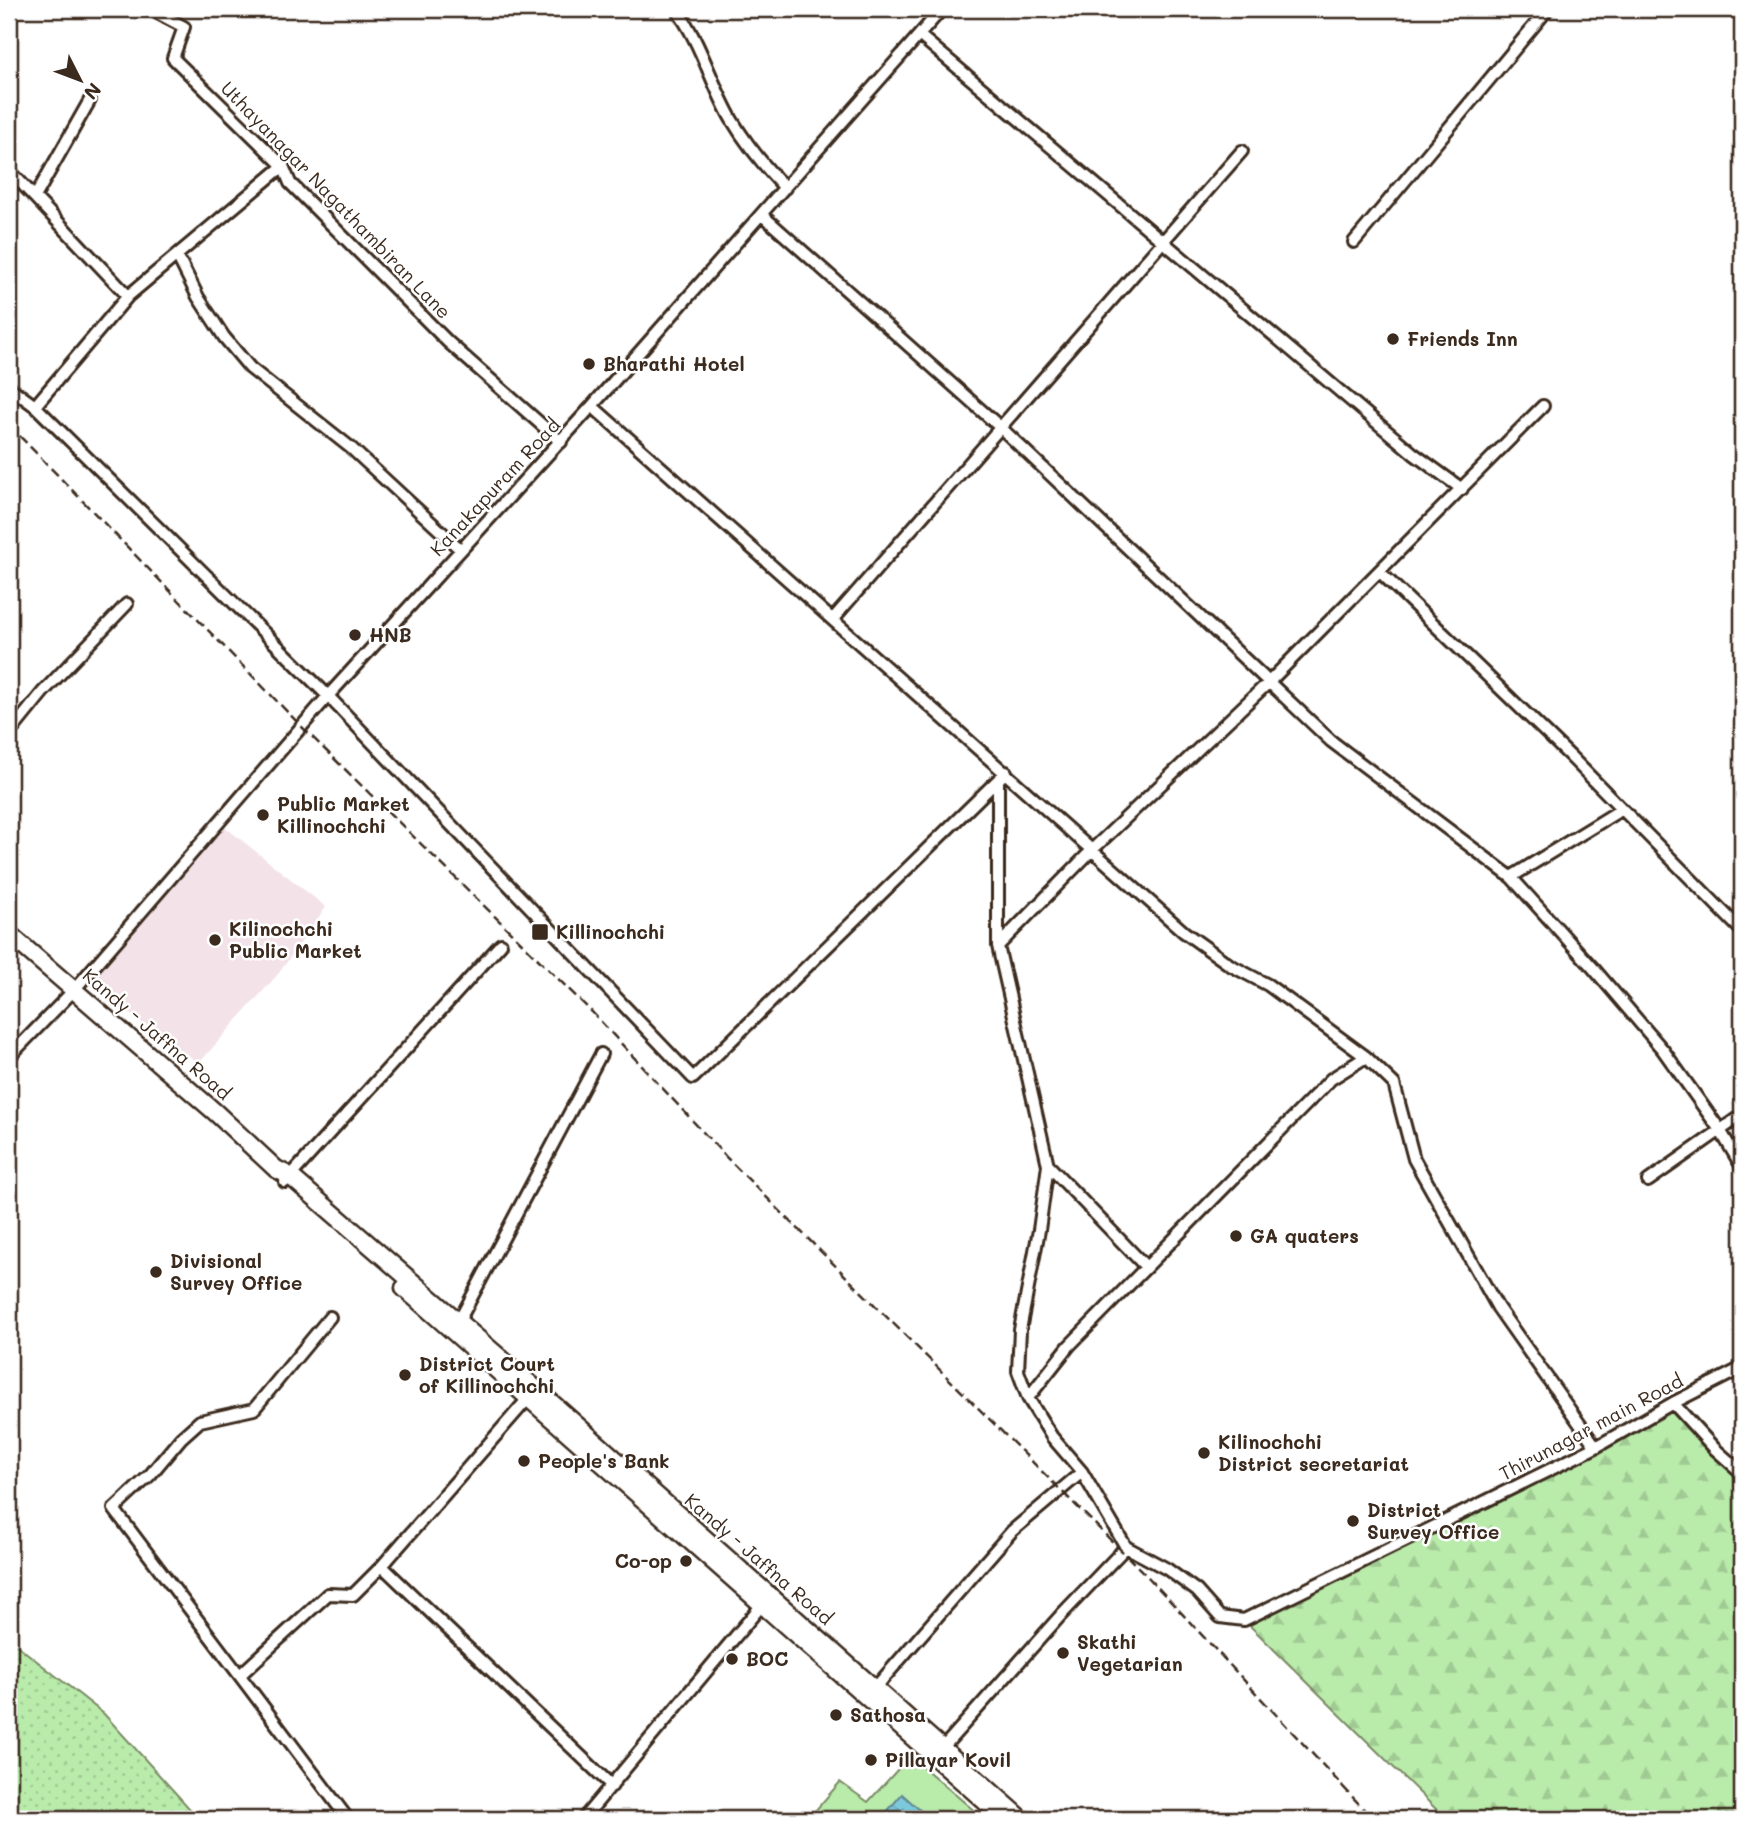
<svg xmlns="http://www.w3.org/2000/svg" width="1751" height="1828" viewBox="0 0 1751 1828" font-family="Mali,sans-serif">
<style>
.built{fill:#f3e3e9}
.grass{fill:url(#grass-dots);stroke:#7a8a64;stroke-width:2}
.forest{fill:url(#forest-firs);stroke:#7a8a64;stroke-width:2}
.garden{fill:#b9ebab;stroke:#7a8a64;stroke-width:2}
.water{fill:url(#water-ripples);stroke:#638990;stroke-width:2}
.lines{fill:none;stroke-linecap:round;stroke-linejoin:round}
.minor-casing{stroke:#3b2a1e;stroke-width:16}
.highway-casing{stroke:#3b2a1e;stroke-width:21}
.minor{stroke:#fff;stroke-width:10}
.highway{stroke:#fff;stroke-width:16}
.rail{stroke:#3b2a1e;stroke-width:2.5;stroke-dasharray:10 5;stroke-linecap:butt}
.poi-dot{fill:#3b2a1e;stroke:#fff;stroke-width:2.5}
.labels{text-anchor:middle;stroke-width:5;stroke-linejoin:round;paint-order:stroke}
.street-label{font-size:19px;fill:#3b2a1e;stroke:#fff}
.poi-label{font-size:19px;font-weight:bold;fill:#3b2a1e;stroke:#fff;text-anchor:start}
</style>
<defs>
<pattern id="grass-dots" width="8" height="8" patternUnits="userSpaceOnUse" patternTransform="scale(1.75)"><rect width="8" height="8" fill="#b9ebab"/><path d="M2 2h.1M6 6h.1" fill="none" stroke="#a0ca93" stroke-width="1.8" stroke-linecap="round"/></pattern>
<pattern id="forest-firs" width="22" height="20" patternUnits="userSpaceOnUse" patternTransform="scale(1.75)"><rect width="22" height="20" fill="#b9ebab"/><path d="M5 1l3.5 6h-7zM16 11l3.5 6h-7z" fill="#a0ca93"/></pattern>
<pattern id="water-ripples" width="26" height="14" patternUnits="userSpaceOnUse" patternTransform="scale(1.75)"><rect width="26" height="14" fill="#7dc9dc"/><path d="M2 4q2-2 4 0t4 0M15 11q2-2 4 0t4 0" fill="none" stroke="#68a3b2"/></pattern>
</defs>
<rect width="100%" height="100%" fill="#fff"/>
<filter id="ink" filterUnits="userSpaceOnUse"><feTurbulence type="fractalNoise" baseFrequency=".0143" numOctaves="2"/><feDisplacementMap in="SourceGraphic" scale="14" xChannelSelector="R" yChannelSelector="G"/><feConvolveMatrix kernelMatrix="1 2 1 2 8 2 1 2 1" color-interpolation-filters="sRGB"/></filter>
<g filter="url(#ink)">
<path class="built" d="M 225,827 L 326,907 L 279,973 L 199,1063 L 89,985 Z"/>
<path class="grass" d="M 9,1639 L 104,1714 L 199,1819 L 9,1819 Z"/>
<path class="forest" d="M 1673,1403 L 1742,1466 L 1742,1819 L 1446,1819 L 1244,1620 Z"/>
<path class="garden" d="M 910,1756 L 984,1819 L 808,1819 L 840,1782 L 868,1802 Z"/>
<path class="water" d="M 902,1794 L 930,1819 L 888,1819 L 884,1815 Z"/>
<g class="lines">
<defs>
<path id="minor" d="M 150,9 L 184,27 L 173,58 L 283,166 L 290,183 L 448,342 L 561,442
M 676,9 C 701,42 711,84 732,120 C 747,145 765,167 785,188
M 919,35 L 1414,454 L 1462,489
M 9,170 L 128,296
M 35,197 L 90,100
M 762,215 L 1000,427 L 1331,741 L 1511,877 L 1594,969 L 1663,1050 L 1720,1130 L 1742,1167
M 1354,242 L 1548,9
M 177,255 L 198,297 L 224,337 L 250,368 L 351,448 L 461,550
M 9,387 L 35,406 L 328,696 L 693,1078 L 1006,772
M 35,406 L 128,296 L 283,166
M 592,406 L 1184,932 L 1230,965 L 1268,985 L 1366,1057
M 1380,572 L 1570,756 L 1742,931
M 833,619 L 1242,151
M 9,734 L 43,692 L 127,604
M 998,780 L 998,946 L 1048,1165 L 1039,1230 L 1020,1330 L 1018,1371 L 1028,1398
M 1511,877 L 1622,809
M 998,946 L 1093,849 L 1269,682 L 1543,406
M 9,1057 L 74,990 L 328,696 L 592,406 L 942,9
M 1048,1165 L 1146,1267
M 1648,1181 L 1742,1115
M 285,1182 L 501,944
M 330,1317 L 254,1409 L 200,1421 L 181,1438 L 150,1475 L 114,1509 L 348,1819
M 459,1321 L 601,1054
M 1673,1403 L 1715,1449 L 1742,1473
M 1082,1472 L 1052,1437 L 1028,1398 L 1069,1346 L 1331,1079 L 1366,1057 L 1394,1084 L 1414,1159 L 1498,1308 L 1596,1447
M 1126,1547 L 1167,1569 L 1197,1591 L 1220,1617 L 1244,1620 L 1596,1447 L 1673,1403 L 1742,1368
M 382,1566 L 612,1786
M 240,1675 L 328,1594 L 353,1595 L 382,1566 L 532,1394
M 875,1688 L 1012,1531 L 1082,1472 L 1126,1547 L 1061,1615 L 939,1752
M 583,1819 L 766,1600"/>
<path id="highway" d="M 9,934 L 215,1112 L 276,1169 L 290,1176 L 536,1389 L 1022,1819
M 404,1288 L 1005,1819"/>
</defs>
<use href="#minor" class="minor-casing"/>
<use href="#highway" class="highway-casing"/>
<use href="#minor" class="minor"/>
<use href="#highway" class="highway"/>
<path class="rail" d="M 9,425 L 302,727 L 592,1012 L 727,1158 L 1148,1577 L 1373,1819"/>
</g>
</g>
<g class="poi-dot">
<circle cx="1393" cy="339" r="7"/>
<circle cx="589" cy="364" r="7"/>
<circle cx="355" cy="635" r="7"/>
<circle cx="263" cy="815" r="7"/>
<rect x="531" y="923" width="18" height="18" rx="3.5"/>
<circle cx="215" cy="940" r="7"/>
<circle cx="1236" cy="1236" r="7"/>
<circle cx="156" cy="1272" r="7"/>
<circle cx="405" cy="1375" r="7"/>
<circle cx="1204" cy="1453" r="7"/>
<circle cx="524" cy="1461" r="7"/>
<circle cx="1353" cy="1521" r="7"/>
<circle cx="686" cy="1561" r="7"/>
<circle cx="1063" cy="1653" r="7"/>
<circle cx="732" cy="1659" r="7"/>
<circle cx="836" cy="1715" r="7"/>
<circle cx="871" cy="1760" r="7"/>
</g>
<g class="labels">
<g class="street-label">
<text transform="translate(336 200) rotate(46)" y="7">Uthayanagar Nagathambiran Lane</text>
<text transform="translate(495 487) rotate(-47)" y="7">Kanakapuram Road</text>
<text transform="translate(157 1034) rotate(41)" y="7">Kandy - Jaffna Road</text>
<text transform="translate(1591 1427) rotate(-28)" y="7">Thirunagar main Road</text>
<text transform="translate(759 1559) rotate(41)" y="7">Kandy - Jaffna Road</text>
</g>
<g class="poi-label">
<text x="1407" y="346">Friends Inn</text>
<text x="603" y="371">Bharathi Hotel</text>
<text x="369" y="642">HNB</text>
<text x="277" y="811">Public Market<tspan x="277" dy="22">Killinochchi</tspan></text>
<text x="229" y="936">Kilinochchi<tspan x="229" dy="22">Public Market</tspan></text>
<text x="556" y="939">Killinochchi</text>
<text x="1250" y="1243">GA quaters</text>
<text x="170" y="1268">Divisional<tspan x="170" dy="22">Survey Office</tspan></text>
<text x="419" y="1371">District Court<tspan x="419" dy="22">of Killinochchi</tspan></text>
<text x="1218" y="1449">Kilinochchi<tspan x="1218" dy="22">District secretariat</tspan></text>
<text x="538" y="1468">People's Bank</text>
<text x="1367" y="1517">District<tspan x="1367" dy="22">Survey Office</tspan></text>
<text x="672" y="1568" text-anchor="end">Co-op</text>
<text x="1077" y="1649">Skathi<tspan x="1077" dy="22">Vegetarian</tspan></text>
<text x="746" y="1666">BOC</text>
<text x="850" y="1722">Sathosa</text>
<text x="885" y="1767">Pillayar Kovil</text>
</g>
</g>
<rect width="1751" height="1828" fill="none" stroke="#fff" stroke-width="35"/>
<rect x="18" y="18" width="1716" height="1793" fill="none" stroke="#3b2a1e" stroke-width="2.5" filter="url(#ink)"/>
<g transform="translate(80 80) rotate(132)" stroke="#ffffff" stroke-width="5" paint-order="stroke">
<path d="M0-5L12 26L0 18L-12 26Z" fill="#3b2a1e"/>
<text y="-10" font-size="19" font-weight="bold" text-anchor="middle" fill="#3b2a1e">N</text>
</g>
</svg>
